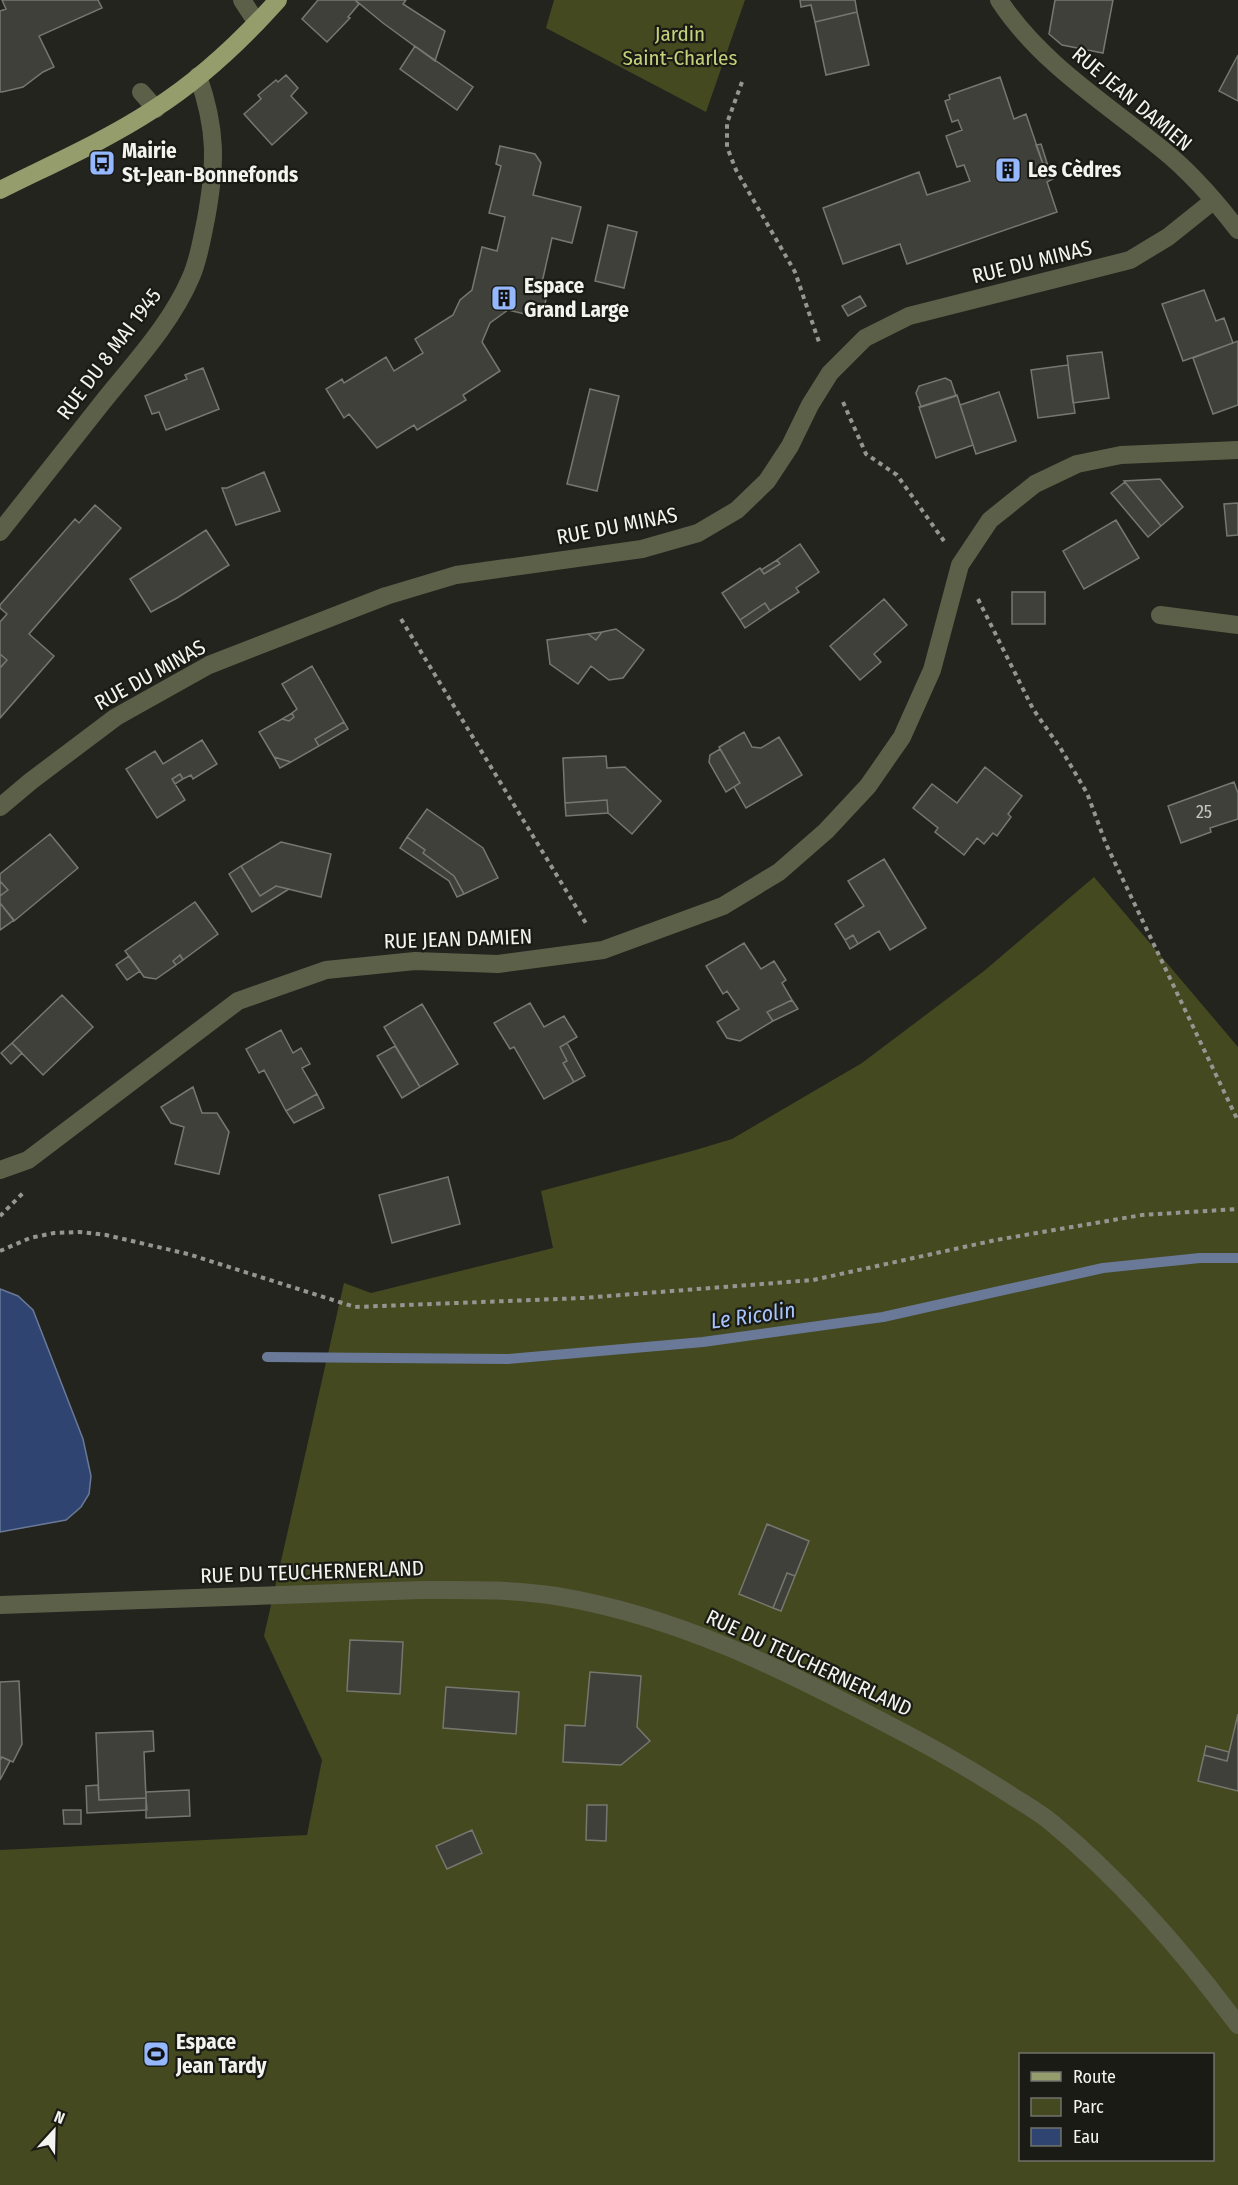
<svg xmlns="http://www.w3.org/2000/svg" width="1238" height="2185" viewBox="0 0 1238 2185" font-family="'Fira Sans Condensed',sans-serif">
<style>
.green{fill:#444920;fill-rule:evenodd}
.water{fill:#2f4471;stroke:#6a7997;stroke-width:1.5}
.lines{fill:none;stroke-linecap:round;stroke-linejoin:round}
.stream{stroke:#6a7997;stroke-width:10}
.building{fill:#3f4039;stroke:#767870;stroke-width:1.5}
.path{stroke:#959691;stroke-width:4;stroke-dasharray:4.5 4.5;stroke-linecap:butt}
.minor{stroke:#5d6049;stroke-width:18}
.major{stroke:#959d6c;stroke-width:18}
.labels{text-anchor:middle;stroke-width:4.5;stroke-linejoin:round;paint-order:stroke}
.number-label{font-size:18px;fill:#c6c7c2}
.park-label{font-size:21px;fill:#c5d17b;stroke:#1a1b14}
.street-label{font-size:21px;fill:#f3f4ef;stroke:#1a1b14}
.poi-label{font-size:21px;font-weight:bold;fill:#f3f4ef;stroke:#1a1b14;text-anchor:start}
.water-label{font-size:22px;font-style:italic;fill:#a7c4ff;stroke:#1a1b14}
</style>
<rect width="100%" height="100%" fill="#23241e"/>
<path class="green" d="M 554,0 L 745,0 L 706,112 L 546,28 Z
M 1094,877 L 1238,1047 L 1238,2185 L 0,2185 L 0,1850 L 307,1835 L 322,1760 L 264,1636 L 344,1283 L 371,1293 L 553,1248 L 541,1191 L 692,1151 L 732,1139 L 862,1063 L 984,971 ZM 1020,2054 L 1212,2054 L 1212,2160 L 1020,2160 Z"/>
<path class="water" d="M 0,1289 L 18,1296 L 33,1310 L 83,1439 L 91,1476 L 89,1494 L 81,1507 L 66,1520 L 0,1532 Z"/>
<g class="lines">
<path class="stream" d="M 267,1357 L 507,1359 L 703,1342 L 883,1317 L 1103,1268 L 1200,1258 L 1238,1258"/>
</g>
<path class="building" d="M 2,0 L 98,0 L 102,8 L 39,36 L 54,67 L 43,72 L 23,87 L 2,92 L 0,92 L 0,11 L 6,9 Z
M 318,0 L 355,0 L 359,4 L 348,17 L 350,18 L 327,42 L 302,19 Z
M 355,0 L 406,0 L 403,4 L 445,31 L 435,61 L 383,23 Z
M 800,0 L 855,0 L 857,12 L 815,22 L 811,5 L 801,7 Z
M 1055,0 L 1113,0 L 1103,53 L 1062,45 L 1049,34 Z
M 857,12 L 869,65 L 826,75 L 815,22 Z
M 415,46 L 473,87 L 457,110 L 400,69 Z
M 1238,55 L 1238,101 L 1219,91 Z
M 286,75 L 298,88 L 291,96 L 307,113 L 272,145 L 244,114 L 261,99 L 258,95 L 276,80 L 278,82 Z
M 1000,77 L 1014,119 L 1026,114 L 1043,164 L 1047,163 L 1053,179 L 1047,182 L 1057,212 L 907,264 L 900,244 L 843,264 L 823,208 L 919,172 L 927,195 L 970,181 L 964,165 L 957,167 L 946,136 L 962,130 L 958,120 L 952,122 L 945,101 L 950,99 L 949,95 Z
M 1041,144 L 1047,163 L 1043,164 L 1036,145 Z
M 500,146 L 535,154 L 541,163 L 533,195 L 581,207 L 572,243 L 552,238 L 541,287 L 548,289 L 542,318 L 508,310 L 490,323 L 482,342 L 500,371 L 463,395 L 466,400 L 417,430 L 414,425 L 377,448 L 349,414 L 344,418 L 326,389 L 342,379 L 344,383 L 386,357 L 394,371 L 423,353 L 415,339 L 453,315 L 460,300 L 472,290 L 482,247 L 497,251 L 505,217 L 489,213 L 501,166 L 496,164 Z
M 608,225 L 637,232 L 624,288 L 595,281 Z
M 1204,290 L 1216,321 L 1224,318 L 1233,343 L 1183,361 L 1162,304 Z
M 860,296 L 866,306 L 848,316 L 842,306 Z
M 1238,341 L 1238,405 L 1213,414 L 1193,358 Z
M 1102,352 L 1109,398 L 1073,403 L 1067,356 Z
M 1068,365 L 1075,413 L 1038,418 L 1031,370 Z
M 203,368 L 219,409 L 166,430 L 159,412 L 152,414 L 145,396 L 187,379 L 185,375 Z
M 945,378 L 951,381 L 956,396 L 921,407 L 916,393 L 919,386 Z
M 590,389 L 619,396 L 597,491 L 567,484 Z
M 999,392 L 1016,441 L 976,454 L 960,405 Z
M 957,395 L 973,445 L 936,458 L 919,407 Z
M 264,472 L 280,511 L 236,525 L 222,488 L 227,488 Z
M 1160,479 L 1183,507 L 1161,526 L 1124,481 Z
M 1125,482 L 1161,526 L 1148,537 L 1111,493 Z
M 1238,503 L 1238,535 L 1227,536 L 1224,504 Z
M 95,505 L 121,528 L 29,634 L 54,656 L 0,718 L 0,668 L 7,660 L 0,654 L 0,622 L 7,614 L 0,608 L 0,605 L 75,519 L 79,523 Z
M 1116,520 L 1139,558 L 1084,589 L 1063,551 Z
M 206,530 L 229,565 L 177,598 L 151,612 L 130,579 Z
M 800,544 L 819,572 L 796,588 L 799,592 L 770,611 L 765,603 L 740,620 L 722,593 L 760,568 L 764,574 L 780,564 L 777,560 Z
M 777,560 L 780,564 L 764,574 L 761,570 Z
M 1012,592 L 1045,592 L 1045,624 L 1012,624 Z
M 884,599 L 907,625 L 874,654 L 881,662 L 860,680 L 830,646 Z
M 765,603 L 770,611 L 745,628 L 740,620 Z
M 616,629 L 644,650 L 623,678 L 609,680 L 591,666 L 578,684 L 550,664 L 547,640 L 588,634 L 596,640 L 602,632 Z
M 602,632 L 596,640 L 588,634 Z
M 0,654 L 7,660 L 0,668 Z
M 312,666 L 344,722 L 315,739 L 319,746 L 291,762 L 274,757 L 259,732 L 282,719 L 289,721 L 294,717 L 292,713 L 297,709 L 282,684 Z
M 292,713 L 294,717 L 289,721 L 282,719 Z
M 344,722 L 348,729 L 319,746 L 315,739 Z
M 744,732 L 752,747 L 761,748 L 779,737 L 802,775 L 746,808 L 734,787 L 740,783 L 719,747 Z
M 202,740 L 217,764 L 193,779 L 191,775 L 183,779 L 180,774 L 172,779 L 185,800 L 157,818 L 126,769 L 155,751 L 163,764 Z
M 720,749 L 740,783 L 726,792 L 709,762 L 710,755 Z
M 606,756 L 607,768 L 625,767 L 661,801 L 632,834 L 608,813 L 607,800 L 565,803 L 563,758 Z
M 274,757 L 291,762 L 280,768 Z
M 985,767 L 1022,796 L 1008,814 L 1011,817 L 997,836 L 993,833 L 984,844 L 977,838 L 964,855 L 935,832 L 938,828 L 913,808 L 932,784 L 957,803 Z
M 180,774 L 183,779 L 175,784 L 172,779 Z
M 1234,782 L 1238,793 L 1238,819 L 1210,828 L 1211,832 L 1181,843 L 1168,806 Z
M 607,800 L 608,813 L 566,816 L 565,803 Z
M 427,809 L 483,848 L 498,878 L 464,894 L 454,876 L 423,853 L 425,850 L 407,837 Z
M 50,834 L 78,868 L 14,921 L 0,903 L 0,896 L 8,890 L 0,881 L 0,874 Z
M 407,837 L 425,850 L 423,853 L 454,876 L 464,894 L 457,897 L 449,881 L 400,848 Z
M 281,842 L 331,854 L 321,897 L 276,886 L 260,896 L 241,866 Z
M 884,859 L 926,928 L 890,950 L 879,931 L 858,944 L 853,935 L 845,940 L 835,924 L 864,906 L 848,881 Z
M 241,866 L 260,896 L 276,886 L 289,889 L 252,912 L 229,874 Z
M 0,881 L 8,890 L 0,896 Z
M 195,902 L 218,934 L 183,960 L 180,955 L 173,961 L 176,965 L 156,979 L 144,977 L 125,951 Z
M 0,903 L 14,920 L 0,930 Z
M 853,935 L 858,944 L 850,949 L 845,940 Z
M 744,943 L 761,969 L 774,961 L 786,980 L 782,983 L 792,1000 L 767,1012 L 773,1021 L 740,1041 L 727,1038 L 717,1022 L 739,1009 L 727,991 L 723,994 L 706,966 Z
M 180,955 L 183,960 L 176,965 L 173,961 Z
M 129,956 L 140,971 L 127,980 L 116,965 Z
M 62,995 L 93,1027 L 43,1075 L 12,1043 Z
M 792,1000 L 798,1009 L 773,1021 L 767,1012 Z
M 530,1003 L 544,1027 L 564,1016 L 577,1037 L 560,1047 L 567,1061 L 563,1063 L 574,1082 L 544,1099 L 514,1047 L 510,1049 L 494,1023 Z
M 422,1004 L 458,1064 L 420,1087 L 384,1027 Z
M 281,1030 L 293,1053 L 301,1048 L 310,1064 L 302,1068 L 317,1094 L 286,1111 L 264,1070 L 259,1073 L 246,1049 Z
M 12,1043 L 22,1053 L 11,1064 L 1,1053 Z
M 567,1043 L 585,1076 L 574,1082 L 563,1063 L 567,1061 L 560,1047 Z
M 395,1046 L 420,1087 L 402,1098 L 377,1056 Z
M 193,1087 L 202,1113 L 217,1113 L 229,1132 L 219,1174 L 175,1164 L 184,1127 L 171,1123 L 161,1107 Z
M 317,1094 L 324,1108 L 294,1123 L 286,1111 Z
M 448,1177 L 460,1224 L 392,1243 L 379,1195 Z
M 767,1524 L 809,1541 L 795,1576 L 787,1573 L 773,1608 L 739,1594 Z
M 787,1573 L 795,1576 L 781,1611 L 773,1608 Z
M 350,1640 L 403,1642 L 400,1694 L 347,1691 Z
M 590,1672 L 641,1676 L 637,1727 L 650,1741 L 621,1765 L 563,1762 L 565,1725 L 585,1726 Z
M 19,1681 L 22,1744 L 13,1762 L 2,1757 L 0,1760 L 0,1682 Z
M 446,1687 L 519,1692 L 516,1734 L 443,1728 Z
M 1238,1714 L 1238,1791 L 1198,1781 L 1204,1755 L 1227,1761 Z
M 153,1731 L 154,1751 L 144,1752 L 146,1798 L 99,1800 L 96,1733 Z
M 1206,1746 L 1229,1752 L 1227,1761 L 1204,1755 Z
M 2,1757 L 10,1761 L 0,1780 L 0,1760 Z
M 98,1785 L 99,1800 L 146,1798 L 147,1810 L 87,1813 L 86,1786 Z
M 189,1790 L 190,1816 L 146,1818 L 146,1792 Z
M 587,1805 L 607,1805 L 606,1841 L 586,1840 Z
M 63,1810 L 81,1810 L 81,1824 L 64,1824 Z
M 472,1830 L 482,1853 L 447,1869 L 436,1846 Z"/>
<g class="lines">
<path class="path" d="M 742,82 L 727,123 L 727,147 L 736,170 L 795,272 L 820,345
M 843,402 L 866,454 L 897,475 L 944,541
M 978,599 L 1033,709 L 1061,749 L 1087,793 L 1106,844 L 1238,1121
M 401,619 L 587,925
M 0,1216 L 25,1191
M 0,1251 L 30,1238 L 54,1233 L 79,1232 L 106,1235 L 188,1254 L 355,1307 L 583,1298 L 813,1280 L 996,1240 L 1142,1215 L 1238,1209"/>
<path class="minor" d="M 242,0 L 257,23
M 999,0 C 1040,63 1107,104 1163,150 C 1189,171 1218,204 1238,230
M 141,92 L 156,109
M 0,532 C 34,489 68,446 102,403 C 134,363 171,324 191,277 C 199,259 202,238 206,219 C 216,164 217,130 198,76
M 1160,615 L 1238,625
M 0,807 L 31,781 L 116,717 L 209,665 L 386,596 L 456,575 L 642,549 L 698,533 L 737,510 L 767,481 L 790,446 L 810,405 L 830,373 L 865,338 L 909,316 L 1130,260 L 1168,237 L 1213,201
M 0,1170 L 28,1160 L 238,1001 L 326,970 L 415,961 L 498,964 L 603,950 L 723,906 L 779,872 L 826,831 L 868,786 L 902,737 L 932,670 L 960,565 L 990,520 L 1035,484 L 1077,464 L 1121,455 L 1238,450
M 0,1605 L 421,1590 C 466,1590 512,1589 556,1596 C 677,1616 780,1668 887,1724 C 930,1746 972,1770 1012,1796 C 1026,1805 1040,1813 1052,1823 C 1123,1882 1183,1951 1238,2025"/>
<path class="major" d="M 0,190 C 52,164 105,141 154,109 C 198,81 243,39 278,0"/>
</g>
<defs>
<symbol id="bus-square" viewBox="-11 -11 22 22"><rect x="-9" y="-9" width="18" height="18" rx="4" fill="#95b7fd" stroke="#1a1b14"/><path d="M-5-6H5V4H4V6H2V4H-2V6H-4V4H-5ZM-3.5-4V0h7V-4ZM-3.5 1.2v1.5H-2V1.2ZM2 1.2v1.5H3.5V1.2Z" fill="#111"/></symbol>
<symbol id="building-square" viewBox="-11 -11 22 22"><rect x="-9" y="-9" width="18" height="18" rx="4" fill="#95b7fd" stroke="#1a1b14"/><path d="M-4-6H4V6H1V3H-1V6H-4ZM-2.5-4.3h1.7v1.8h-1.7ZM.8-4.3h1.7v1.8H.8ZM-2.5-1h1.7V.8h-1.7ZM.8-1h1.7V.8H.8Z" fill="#111"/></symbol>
<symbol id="stadium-square" viewBox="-11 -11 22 22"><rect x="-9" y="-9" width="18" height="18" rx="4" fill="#95b7fd" stroke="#1a1b14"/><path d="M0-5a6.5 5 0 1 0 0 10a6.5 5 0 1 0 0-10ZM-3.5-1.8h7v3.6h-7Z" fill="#111"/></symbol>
</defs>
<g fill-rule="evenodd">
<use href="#bus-square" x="87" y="148" width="30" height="30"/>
<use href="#building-square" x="993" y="155" width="30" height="30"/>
<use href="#building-square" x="489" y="283" width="30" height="30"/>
<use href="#stadium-square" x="141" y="2039" width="30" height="30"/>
</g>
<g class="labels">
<g class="number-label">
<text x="1204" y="818">25</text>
</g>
<g class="park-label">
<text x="680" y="41">Jardin<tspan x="680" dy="24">Saint-Charles</tspan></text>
</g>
<g class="street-label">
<text transform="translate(1132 99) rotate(40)" y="7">RUE JEAN DAMIEN</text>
<text transform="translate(1032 262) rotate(-14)" y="7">RUE DU MINAS</text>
<text transform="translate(109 354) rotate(-53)" y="7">RUE DU 8 MAI 1945</text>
<text transform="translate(617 526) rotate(-11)" y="7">RUE DU MINAS</text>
<text transform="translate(150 675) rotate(-29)" y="7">RUE DU MINAS</text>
<text transform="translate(458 939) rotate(-2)" y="7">RUE JEAN DAMIEN</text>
<text transform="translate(312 1572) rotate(-2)" y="7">RUE DU TEUCHERNERLAND</text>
<text transform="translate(809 1663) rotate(25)" y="7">RUE DU TEUCHERNERLAND</text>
</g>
<g class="poi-label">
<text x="122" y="158">Mairie<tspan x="122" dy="24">St-Jean-Bonnefonds</tspan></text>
<text x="1028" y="177">Les Cèdres</text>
<text x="524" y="293">Espace<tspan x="524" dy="24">Grand Large</tspan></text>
<text x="176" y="2049">Espace<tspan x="176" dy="24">Jean Tardy</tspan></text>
</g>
<g class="water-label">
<text transform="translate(753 1315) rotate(-8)" y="8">Le Ricolin</text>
</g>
</g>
<rect x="1019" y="2053" width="195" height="108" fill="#1a1b14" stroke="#71726c" stroke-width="1.5"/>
<rect x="1031" y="2072" width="30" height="9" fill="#959d6c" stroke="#71726c" stroke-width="1.5"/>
<text x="1073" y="2083" font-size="18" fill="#f3f4ef">Route</text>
<rect x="1031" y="2098" width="30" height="18" fill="#444920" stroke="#71726c" stroke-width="1.5"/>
<text x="1073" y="2113" font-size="18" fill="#f3f4ef">Parc</text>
<rect x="1031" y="2128" width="30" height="18" fill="#2f4471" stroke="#71726c" stroke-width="1.5"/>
<text x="1073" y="2143" font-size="18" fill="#f3f4ef">Eau</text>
<g transform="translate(54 2131) rotate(22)" stroke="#1a1b14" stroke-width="4.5" paint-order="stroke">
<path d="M0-4.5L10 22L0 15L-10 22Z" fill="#f3f4ef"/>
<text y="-9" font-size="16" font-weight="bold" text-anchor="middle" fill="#f3f4ef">N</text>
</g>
</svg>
